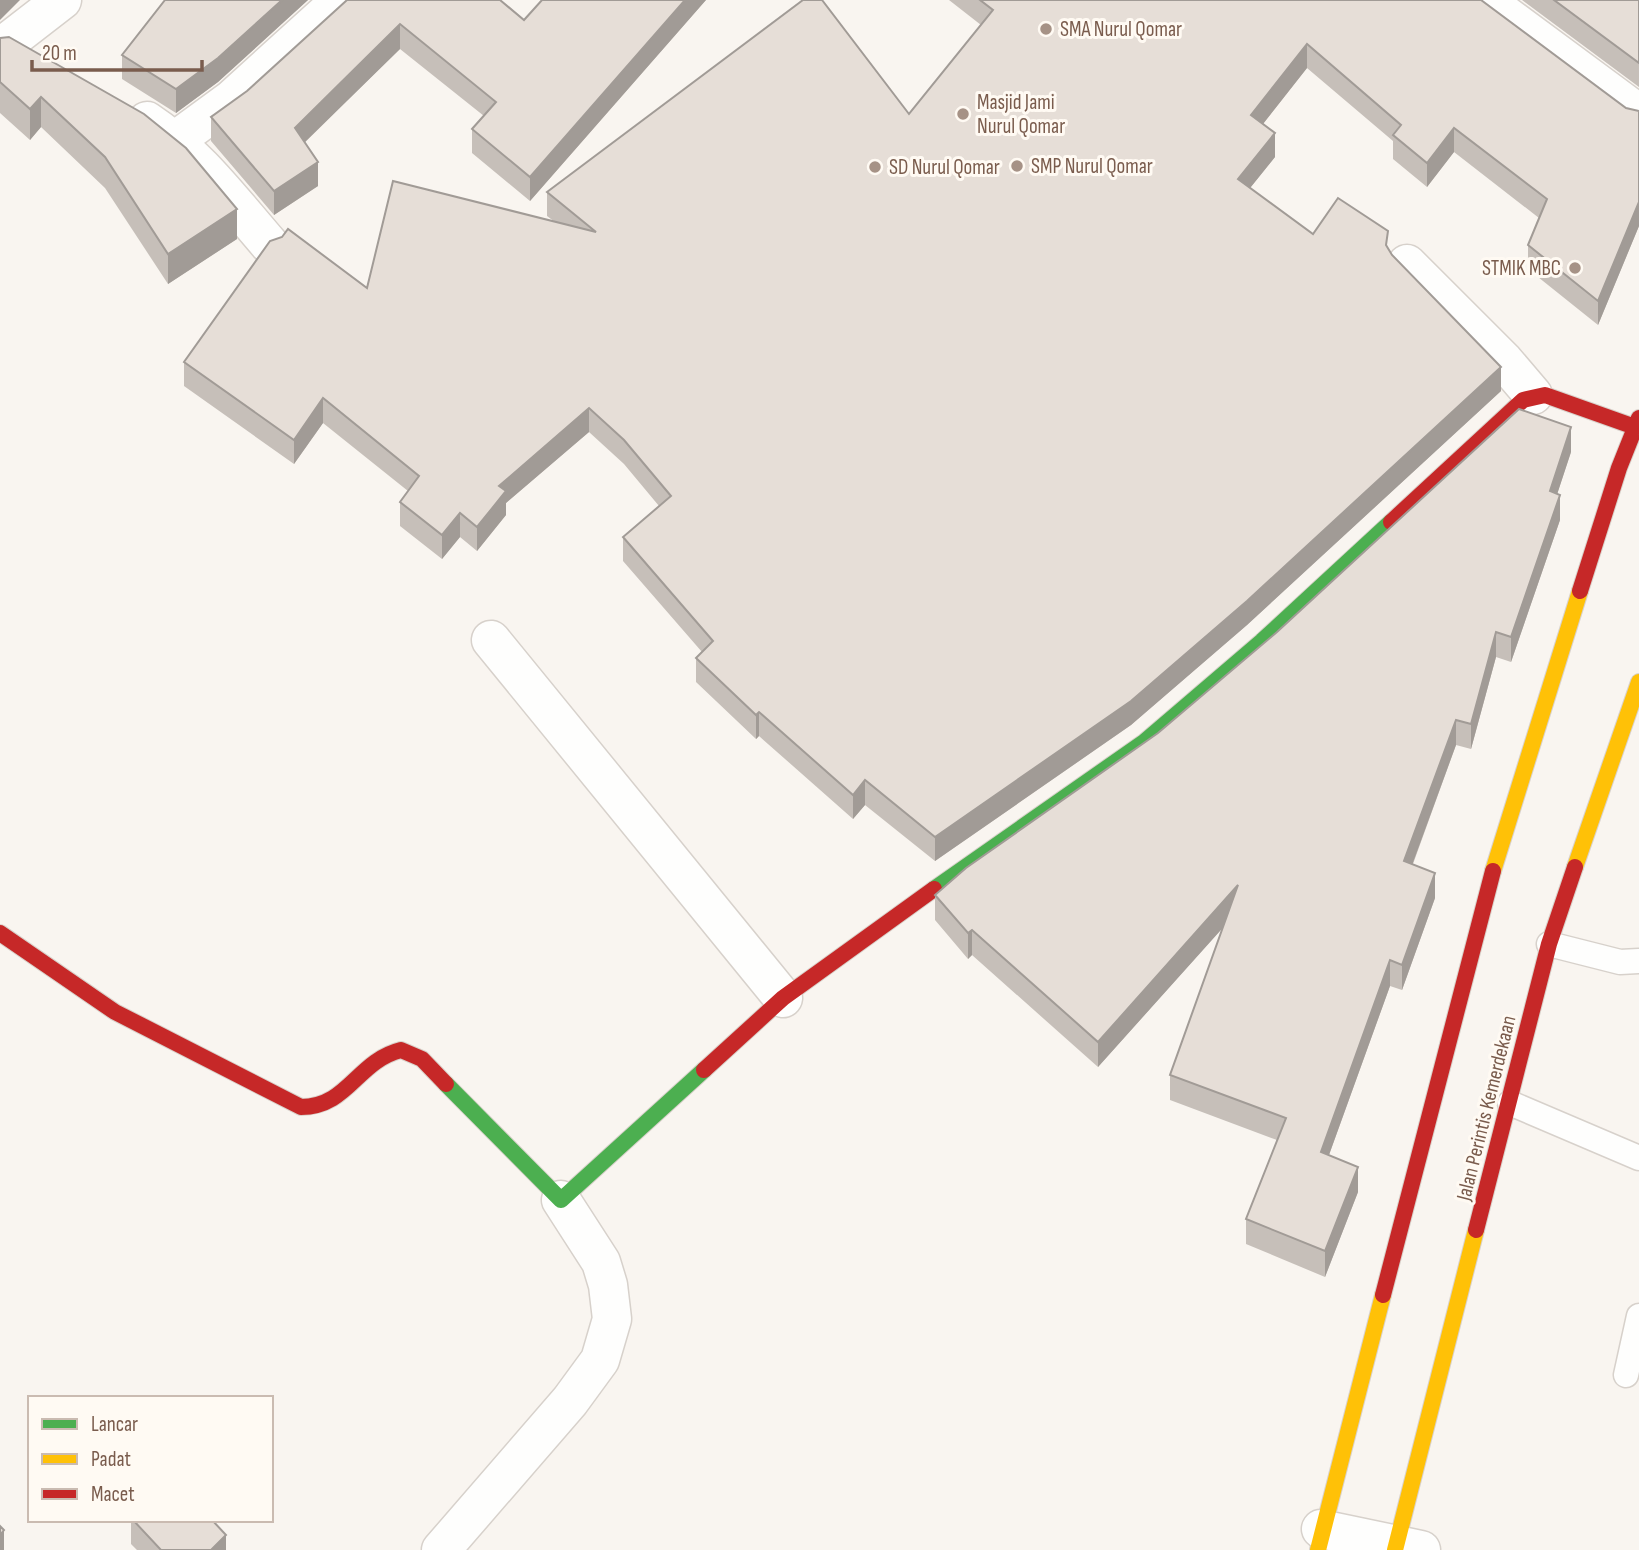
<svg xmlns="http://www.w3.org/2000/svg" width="1639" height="1550" viewBox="0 0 1639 1550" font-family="'Sofia Sans Condensed',sans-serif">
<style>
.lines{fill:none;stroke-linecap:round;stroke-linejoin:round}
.lane-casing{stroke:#d7d1cb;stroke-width:27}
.street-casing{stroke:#d7d1cb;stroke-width:41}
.fast-casing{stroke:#d9d2cb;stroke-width:18}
.slow-casing{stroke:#d9d2cb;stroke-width:18}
.jam-casing{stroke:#d9d2cb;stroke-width:18}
.lane{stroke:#fefefd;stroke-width:24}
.street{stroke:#fefefd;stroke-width:38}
.fast{stroke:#4caf50;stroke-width:16}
.slow{stroke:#ffc107;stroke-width:16}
.jam{stroke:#c62828;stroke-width:16}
.wall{fill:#c6bfb9}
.shaded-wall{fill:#a19b96}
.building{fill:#e6ded7;stroke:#a19b96;stroke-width:2}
.poi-dot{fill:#a69286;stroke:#fffaf3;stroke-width:2.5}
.labels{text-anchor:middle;stroke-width:6;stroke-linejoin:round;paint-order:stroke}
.poi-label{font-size:21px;fill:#7a5c4d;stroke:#fffaf3;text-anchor:start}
.street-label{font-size:21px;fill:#7a5c4d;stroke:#fffaf3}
</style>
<rect width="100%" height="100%" fill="#f9f5f0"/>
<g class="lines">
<defs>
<path id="lane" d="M 1549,944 L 1620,962 L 1639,961
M 1510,1103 L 1639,1158
M 1626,1375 L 1639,1316"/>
<path id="street" d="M 1485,0 L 1639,114
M 0,48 L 62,0
M 147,121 C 197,154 230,199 269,244
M 176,140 L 232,99 L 341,0
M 1407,264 L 1504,361 L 1533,395
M 491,640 L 783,998
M 1321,1529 L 1421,1550
M 441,1550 L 570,1401 L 600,1360 L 612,1319 L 608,1285 L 601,1262 L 561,1200"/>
<path id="fast" d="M 934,889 L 1144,742 L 1262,641 L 1391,522
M 446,1084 L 561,1200 L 704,1070"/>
<path id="slow" d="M 1575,867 L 1639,682
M 1493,871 L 1580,591
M 1318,1550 L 1383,1295
M 1395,1550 L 1476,1230"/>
<path id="jam" d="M 1391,522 L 1523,400 L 1545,395 L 1635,427
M 1580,591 L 1619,468 L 1639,418
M 0,933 L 115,1012 L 301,1107 C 348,1107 357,1061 401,1050 L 422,1059 L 446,1084
M 704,1070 L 783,998 L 934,889
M 1476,1230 L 1549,944 L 1575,867
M 1383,1295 L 1493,871"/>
</defs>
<use href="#lane" class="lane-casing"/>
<use href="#street" class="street-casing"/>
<use href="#fast" class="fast-casing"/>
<use href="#slow" class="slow-casing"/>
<use href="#jam" class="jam-casing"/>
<use href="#lane" class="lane"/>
<use href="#street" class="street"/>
<use href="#fast" class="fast"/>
<use href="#slow" class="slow"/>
<use href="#jam" class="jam"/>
</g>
<path class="wall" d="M 165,0 L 308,0 L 218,82 L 176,113 L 122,79 L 122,55 Z
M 347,0 L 524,20 L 542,0 L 706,0 L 530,201 L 472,153 L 472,129 L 484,116 L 400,49 L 304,142 L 318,186 L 274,215 L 211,141 L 211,117 L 247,91 Z
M 949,0 L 1481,0 L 1626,108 L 1639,111 L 1639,226 L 1598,325 L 1528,269 L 1528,245 L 1539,218 L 1454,152 L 1427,187 L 1393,159 L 1393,141 L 1307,68 L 1263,124 L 1275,157 L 1250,188 L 1313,234 L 1388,248 L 1392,255 L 1501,391 L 1247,625 L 1131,725 L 935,861 L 865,805 L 853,819 L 759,736 L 756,739 L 696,682 L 696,658 L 702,652 L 623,561 L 623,537 L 659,506 L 624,464 L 589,432 L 506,503 L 506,515 L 477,551 L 460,537 L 442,559 L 400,526 L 400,502 L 408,491 L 323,423 L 294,464 L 184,386 L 184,362 L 367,288 L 555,222 L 547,216 L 547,192 L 909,114 L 981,25 Z
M 1522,0 L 1639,0 L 1639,87 Z
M 0,38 L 237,239 L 168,284 L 105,188 L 41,127 L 30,140 L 0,113 Z
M 1571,452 L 1557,494 L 1560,520 L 1511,662 L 1496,657 L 1471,749 L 1456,745 L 1413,864 L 1435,898 L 1402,990 L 1390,986 L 1329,1155 L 1358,1192 L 1325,1277 L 1246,1244 L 1246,1219 L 1277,1140 L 1170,1100 L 1170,1075 L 1223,927 L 1098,1067 L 972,955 L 968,959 L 935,920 L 935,895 Z
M 131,1520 L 212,1520 L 226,1550 L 137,1550 L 131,1544 Z"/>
<path class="shaded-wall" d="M 0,0 L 20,0 L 0,20 Z
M 282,0 L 308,0 L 218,82 L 176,113 L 176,89 Z
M 685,0 L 706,0 L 530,201 L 530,177 Z
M 400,24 L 400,49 L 295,152 L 295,128 Z
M 1307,44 L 1307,68 L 1251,139 L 1251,115 Z
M 41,97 L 41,127 L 30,140 L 30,109 Z
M 1454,128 L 1454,152 L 1427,187 L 1427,163 Z
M 1275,133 L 1275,157 L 1238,203 L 1238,179 Z
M 318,162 L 318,186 L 274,215 L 274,191 Z
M 1639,202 L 1639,226 L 1598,325 L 1598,301 Z
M 237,209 L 237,239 L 168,284 L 168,254 Z
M 1501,367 L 1501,391 L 1247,625 L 1131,725 L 935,861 L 935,837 Z
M 323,398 L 323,423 L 294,464 L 294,440 Z
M 589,408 L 589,432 L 506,503 L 506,515 L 477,551 L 477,527 L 499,486 Z
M 1571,427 L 1571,452 L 1550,516 L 1550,491 Z
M 1560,495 L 1560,520 L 1511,662 L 1511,637 Z
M 460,513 L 460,537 L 442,559 L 442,535 Z
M 1496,632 L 1496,657 L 1471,749 L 1471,724 Z
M 759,712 L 759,736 L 756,739 L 756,715 Z
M 1456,720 L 1456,745 L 1404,887 L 1404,861 Z
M 865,780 L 865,805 L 853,819 L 853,795 Z
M 1435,873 L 1435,898 L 1402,990 L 1402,965 Z
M 1238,885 L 1238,911 L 1098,1067 L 1098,1042 Z
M 972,930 L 972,955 L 968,959 L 968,933 Z
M 1390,960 L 1390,986 L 1321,1177 L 1321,1152 Z
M 1358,1167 L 1358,1192 L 1325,1277 L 1325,1251 Z
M 4,1530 L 4,1550 L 0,1550 L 0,1535 Z
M 226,1535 L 226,1550 L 211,1550 Z"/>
<path class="building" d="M 165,0 L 282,0 L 218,58 L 176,89 L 122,55 Z
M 347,0 L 500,0 L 524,20 L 542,0 L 685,0 L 530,177 L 472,129 L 496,102 L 400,24 L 295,128 L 318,162 L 274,191 L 211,117 L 247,91 Z
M 803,0 L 822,0 L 909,114 L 993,10 L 980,0 L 1481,0 L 1626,108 L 1639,111 L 1639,202 L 1598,301 L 1528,245 L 1547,199 L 1454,128 L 1427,163 L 1393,135 L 1401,125 L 1307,44 L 1251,115 L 1275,133 L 1238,179 L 1313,234 L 1338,198 L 1388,231 L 1386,245 L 1392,255 L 1501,367 L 1247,601 L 1131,701 L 935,837 L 865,780 L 853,795 L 759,712 L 756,715 L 696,658 L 713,641 L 623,537 L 671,496 L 624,440 L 589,408 L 499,486 L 506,491 L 477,527 L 460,513 L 442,535 L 400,502 L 419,476 L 323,398 L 294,440 L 184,362 L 270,241 L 282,237 L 288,229 L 367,288 L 393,181 L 596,232 L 547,192 Z
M 1554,0 L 1639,0 L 1639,63 Z
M 9,37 L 144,114 L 186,148 L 237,209 L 168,254 L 105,157 L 41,97 L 30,109 L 0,82 L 0,38 Z
M 1519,409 L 1571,427 L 1550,491 L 1560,495 L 1511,637 L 1496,632 L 1471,724 L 1456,720 L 1404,861 L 1435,873 L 1402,965 L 1390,960 L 1321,1152 L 1358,1167 L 1325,1251 L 1246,1219 L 1286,1118 L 1170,1075 L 1238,885 L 1098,1042 L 972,930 L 968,933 L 935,895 L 966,868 L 1158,733 L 1277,632 Z
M 133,1520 L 212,1520 L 226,1535 L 211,1550 L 161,1550 Z
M 0,1526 L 4,1530 L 0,1535 Z"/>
<g class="poi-dot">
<circle cx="1046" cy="29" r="7"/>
<circle cx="963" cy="114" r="7"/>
<circle cx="1017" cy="166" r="7"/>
<circle cx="875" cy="167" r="7"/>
<circle cx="1575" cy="268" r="7"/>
</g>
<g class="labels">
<g class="poi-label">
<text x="1060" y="36">SMA Nurul Qomar</text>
<text x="977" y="109">Masjid Jami<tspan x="977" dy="24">Nurul Qomar</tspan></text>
<text x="1031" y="173">SMP Nurul Qomar</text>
<text x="889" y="174">SD Nurul Qomar</text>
<text x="1561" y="275" text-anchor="end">STMIK MBC</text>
</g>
<g class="street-label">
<text transform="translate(1486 1108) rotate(-76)" y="7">Jalan Perintis Kemerdekaan</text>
</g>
</g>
<rect x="28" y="1396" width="245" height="126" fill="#fffaf3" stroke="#cabbb1" stroke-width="2"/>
<rect x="42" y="1419" width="35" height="10" fill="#4caf50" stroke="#cabbb1" stroke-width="2"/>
<text x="91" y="1431" font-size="21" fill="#7a5c4d">Lancar</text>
<rect x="42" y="1454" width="35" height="10" fill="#ffc107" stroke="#cabbb1" stroke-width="2"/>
<text x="91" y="1466" font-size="21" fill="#7a5c4d">Padat</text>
<rect x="42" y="1489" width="35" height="10" fill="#c62828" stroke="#cabbb1" stroke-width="2"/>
<text x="91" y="1501" font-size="21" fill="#7a5c4d">Macet</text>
<path d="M32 60v10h170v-10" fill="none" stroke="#7a5c4d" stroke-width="3.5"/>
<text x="42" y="60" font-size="21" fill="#7a5c4d" stroke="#fffaf3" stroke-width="5" paint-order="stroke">20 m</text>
</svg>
